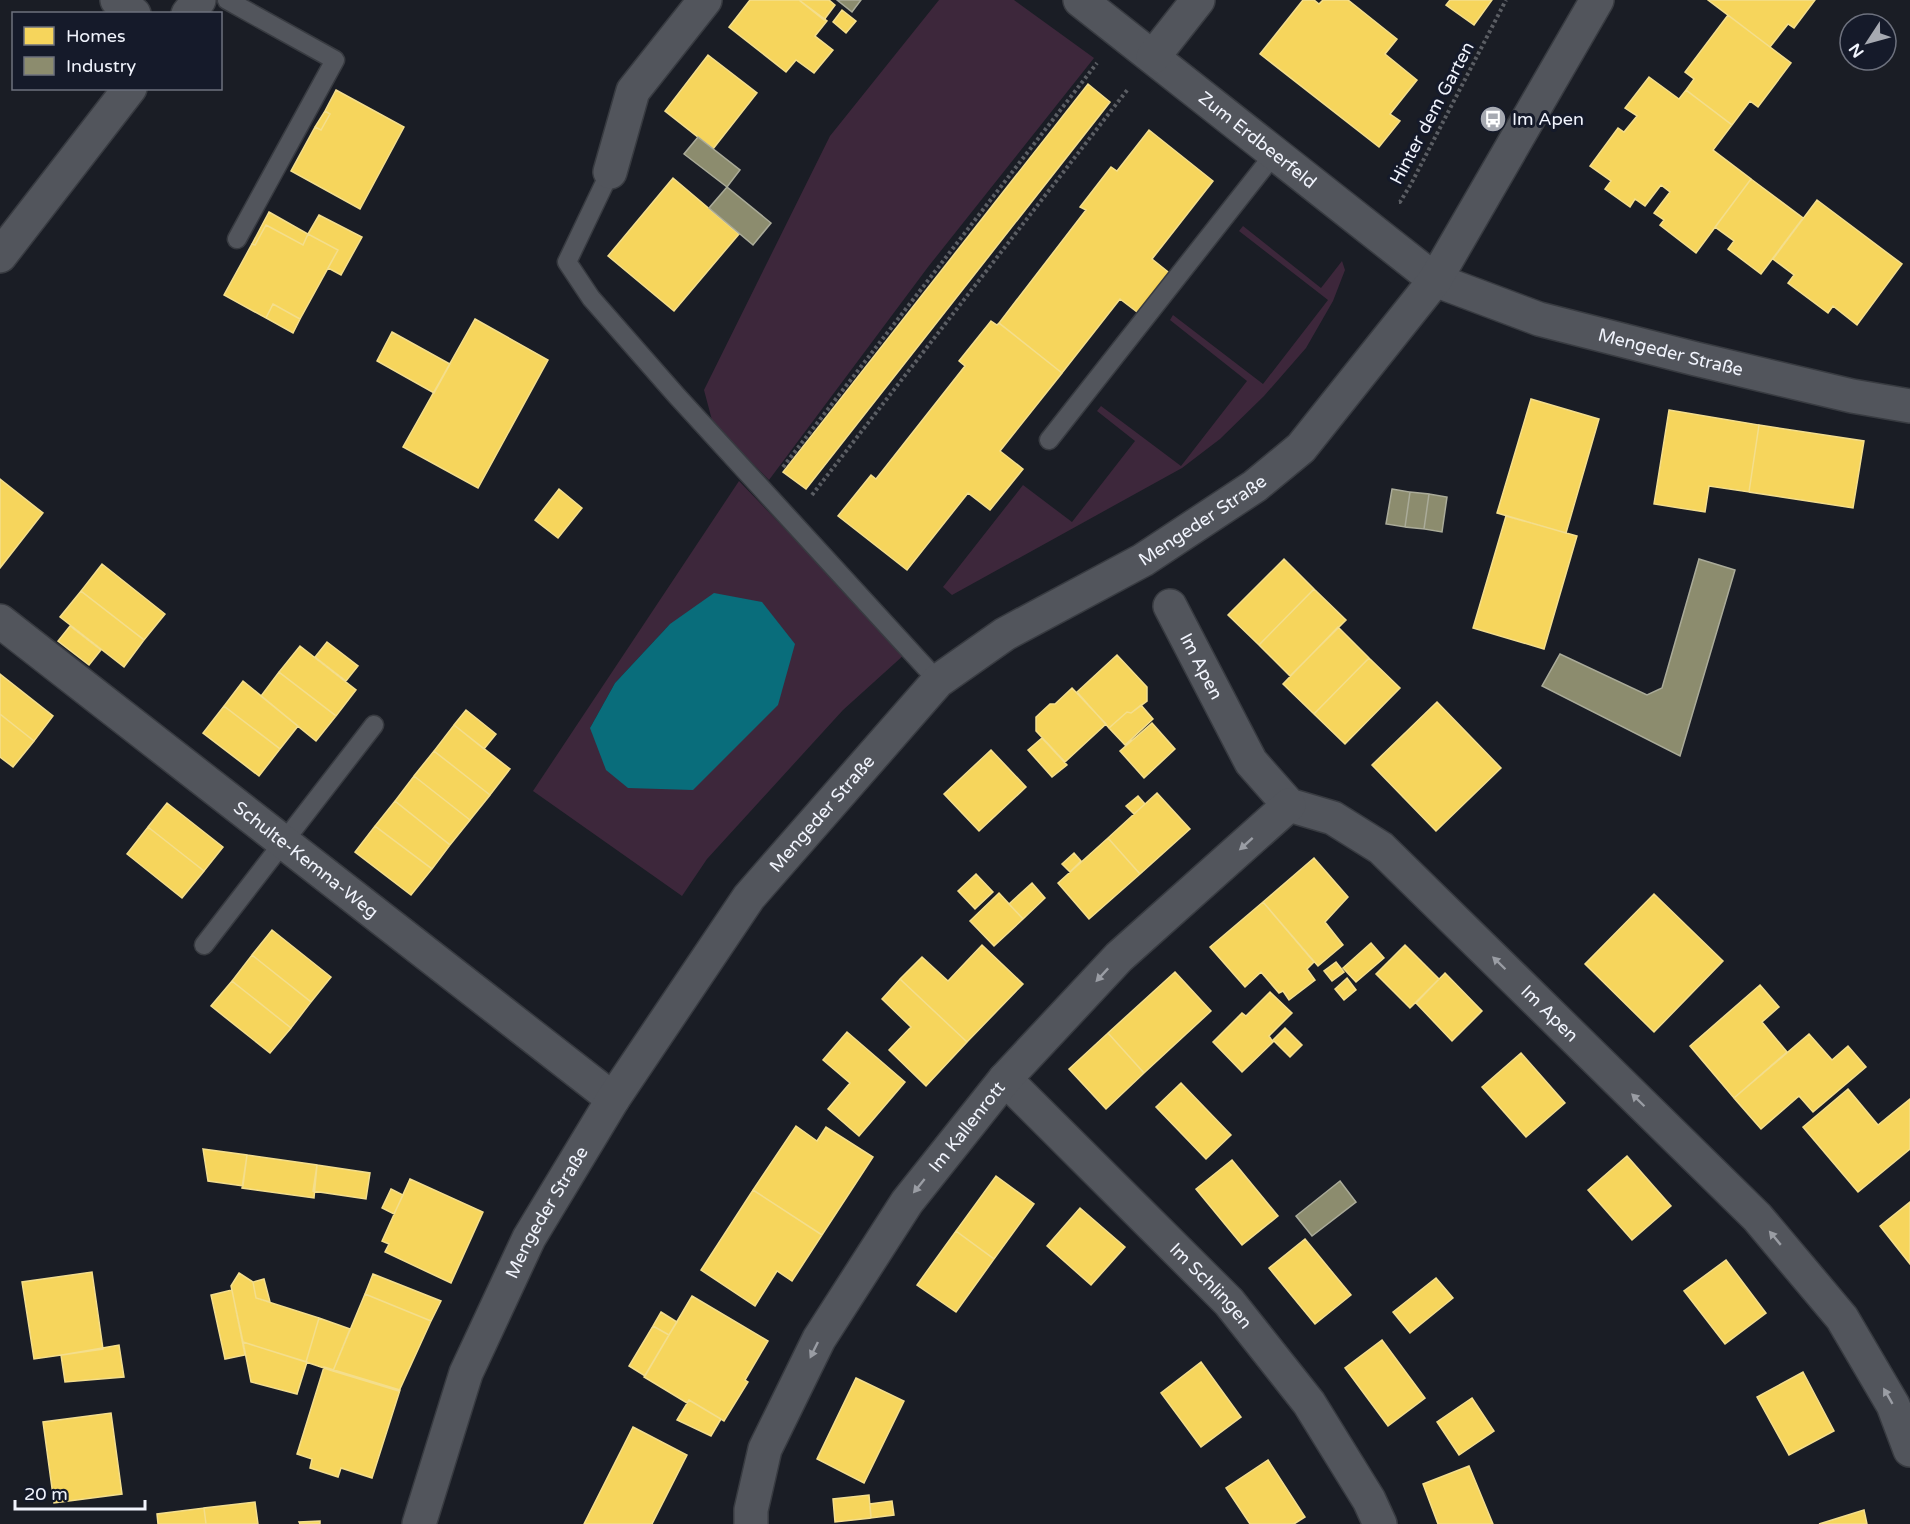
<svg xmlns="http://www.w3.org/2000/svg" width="1910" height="1524" viewBox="0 0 1910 1524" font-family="'Varela Round',sans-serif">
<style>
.green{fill:#3d273b;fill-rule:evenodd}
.water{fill:#096d7b}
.homes{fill:#f6d55c;stroke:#f4de8c;stroke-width:1.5}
.industry{fill:#8c8c6e;stroke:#aaab99;stroke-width:1.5}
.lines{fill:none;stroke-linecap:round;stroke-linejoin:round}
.service-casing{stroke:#383b41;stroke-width:21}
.minor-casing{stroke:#383b41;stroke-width:36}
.path{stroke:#5b5e64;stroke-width:4;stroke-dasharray:3 3;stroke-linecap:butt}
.service{stroke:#52555c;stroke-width:18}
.minor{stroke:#52555c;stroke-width:33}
.oneway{fill:#9a9da4}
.labels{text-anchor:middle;stroke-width:6;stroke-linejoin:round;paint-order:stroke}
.street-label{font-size:18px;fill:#f1f4fd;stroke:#151a2a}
.poi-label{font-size:18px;fill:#f1f4fd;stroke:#151a2a;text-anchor:start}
</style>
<rect width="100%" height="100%" fill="#1a1d25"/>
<path class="green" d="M 939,0 L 1014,0 L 1094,58 L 928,267 L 769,480 L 713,424 L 704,390 L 830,136 Z
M 1243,226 L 1321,288 L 1342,261 L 1345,270 L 1333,301 L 1306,348 L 1264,396 L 1220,439 L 1182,468 L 952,595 L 943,587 L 1023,485 L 1072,522 L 1135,441 L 1097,411 L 1101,406 L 1181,466 L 1247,381 L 1170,320 L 1173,315 L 1263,384 L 1328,300 L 1239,231 Z
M 739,481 L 905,654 L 843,710 L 707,859 L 682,896 L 533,791 ZM 670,624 L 590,728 L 615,683 Z"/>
<path class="water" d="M 714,593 L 762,602 L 795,644 L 778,705 L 693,790 L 628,788 L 606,770 L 590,728 L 615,683 L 670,624 Z"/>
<path class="homes" d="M 750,0 L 799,0 L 827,21 L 815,36 L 833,50 L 814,73 L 796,60 L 786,72 L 729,27 Z
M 799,0 L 829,0 L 835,5 L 824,20 Z
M 1303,0 L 1314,0 L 1319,4 L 1323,0 L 1348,0 L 1397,39 L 1385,54 L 1417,80 L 1390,114 L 1400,121 L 1379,147 L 1260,54 Z
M 1450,0 L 1492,0 L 1474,25 L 1446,5 Z
M 1708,0 L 1815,0 L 1794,28 L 1788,24 L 1770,47 Z
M 842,10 L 856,21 L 846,33 L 833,22 Z
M 1728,15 L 1791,63 L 1758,107 L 1750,101 L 1732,125 L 1686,90 L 1694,79 L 1685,72 Z
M 708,55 L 757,93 L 713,149 L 665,111 Z
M 1649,77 L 1679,99 L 1686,90 L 1732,125 L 1713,150 L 1751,179 L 1696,253 L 1660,225 L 1664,220 L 1654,213 L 1670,192 L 1661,185 L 1645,206 L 1635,199 L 1630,207 L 1605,189 L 1611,181 L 1590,166 L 1618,128 L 1624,132 L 1637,116 L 1625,108 Z
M 1088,84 L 1110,102 L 806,489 L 783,472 Z
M 336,90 L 404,127 L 360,209 L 291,171 L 315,127 L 321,130 L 330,114 L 325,111 Z
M 325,111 L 330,114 L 321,130 L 315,127 Z
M 1149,130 L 1213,181 L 1152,259 L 1172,275 L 1141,315 L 1120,299 L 1062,373 L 999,323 L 1086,210 L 1080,207 L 1111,167 L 1117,171 Z
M 673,178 L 739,234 L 674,311 L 608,256 Z
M 1751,179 L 1803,218 L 1761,274 L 1728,249 L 1734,241 L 1715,227 Z
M 1817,200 L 1902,264 L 1857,325 L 1833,306 L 1828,313 L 1788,283 L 1794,275 L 1773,259 Z
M 269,212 L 308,234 L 303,245 L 266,225 L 255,245 L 252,244 Z
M 319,215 L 362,237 L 341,275 L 328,268 L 338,250 L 308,234 Z
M 266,225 L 303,245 L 308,234 L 338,250 L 300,319 L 273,304 L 266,318 L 224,295 L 252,244 L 255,245 Z
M 273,304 L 300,319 L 293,333 L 266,318 Z
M 475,319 L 548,360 L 478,488 L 403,447 Z
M 991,321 L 997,325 L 999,323 L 1062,373 L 1000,451 L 1023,469 L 990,510 L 968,493 L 907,570 L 838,516 L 871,475 L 876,479 L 965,366 L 959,361 Z
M 392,332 L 450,364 L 434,393 L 377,361 Z
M 1531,399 L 1599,419 L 1566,533 L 1497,513 Z
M 1669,410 L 1759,425 L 1749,492 L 1709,486 L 1705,512 L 1654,504 Z
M 1759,425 L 1864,441 L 1853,508 L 1749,492 Z
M 0,479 L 43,513 L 0,568 Z
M 559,489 L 582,508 L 558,538 L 535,520 Z
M 1506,516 L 1577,536 L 1544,649 L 1473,628 Z
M 1284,559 L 1314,589 L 1259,645 L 1228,615 Z
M 102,564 L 165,614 L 144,640 L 81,591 Z
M 1314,589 L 1346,620 L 1290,676 L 1259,645 Z
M 81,591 L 144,640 L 124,667 L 60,617 Z
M 70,626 L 101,650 L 89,665 L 58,641 Z
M 1338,627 L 1369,658 L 1314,714 L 1283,684 Z
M 327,642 L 358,666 L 346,681 L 315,657 Z
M 300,646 L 356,690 L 336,716 L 279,672 Z
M 1117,655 L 1147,687 L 1147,701 L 1131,713 L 1127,712 L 1109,728 L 1077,692 Z
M 1369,658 L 1400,688 L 1345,744 L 1314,714 Z
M 279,672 L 336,716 L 316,741 L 261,696 Z
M 0,674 L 53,716 L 34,741 L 0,714 Z
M 243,681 L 298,726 L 280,749 L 224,706 Z
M 1072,688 L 1106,724 L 1065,762 L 1036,731 L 1036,717 L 1050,704 L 1055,704 Z
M 1437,702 L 1501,768 L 1436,831 L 1372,765 Z
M 1141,705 L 1153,719 L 1125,745 L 1109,728 L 1127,712 L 1131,713 Z
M 224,706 L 280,749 L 259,776 L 203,733 Z
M 466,710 L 496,734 L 484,749 L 454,725 Z
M 0,714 L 34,741 L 13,767 L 0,757 Z
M 1152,723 L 1175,749 L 1144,778 L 1120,751 Z
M 454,725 L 510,769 L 490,795 L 434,751 Z
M 1042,738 L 1067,765 L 1052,777 L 1028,750 Z
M 991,750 L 1026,787 L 979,831 L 944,794 Z
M 434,751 L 490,795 L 470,820 L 414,776 Z
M 414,776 L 470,820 L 450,845 L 395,801 Z
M 1157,793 L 1190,829 L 1140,874 L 1108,838 Z
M 1138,796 L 1145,804 L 1134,814 L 1126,806 Z
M 395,801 L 450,845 L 432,869 L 375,826 Z
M 167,803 L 223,847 L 204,871 L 148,827 Z
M 375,826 L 432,869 L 411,895 L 355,852 Z
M 148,827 L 204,871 L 182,898 L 127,854 Z
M 1108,838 L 1140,874 L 1089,919 L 1058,883 Z
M 1074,853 L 1081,861 L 1070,872 L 1062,864 Z
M 1314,858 L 1348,897 L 1325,922 L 1343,945 L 1318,966 L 1263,902 Z
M 976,874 L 993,892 L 975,909 L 958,891 Z
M 1032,883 L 1045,898 L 1023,919 L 1009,904 Z
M 999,893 L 1023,919 L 994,946 L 970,921 Z
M 1654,894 L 1723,961 L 1654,1032 L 1585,964 Z
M 1263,902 L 1314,962 L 1307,969 L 1315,980 L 1289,1000 L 1283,991 L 1279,993 L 1261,972 L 1245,987 L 1210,947 Z
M 272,930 L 331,977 L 311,1002 L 252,955 Z
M 1371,943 L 1384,958 L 1356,982 L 1343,968 Z
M 982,945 L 1023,984 L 967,1042 L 900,979 L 922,957 L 948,981 Z
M 1405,945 L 1439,979 L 1410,1008 L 1376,974 Z
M 252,955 L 311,1002 L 291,1028 L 232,981 Z
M 1336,962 L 1344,972 L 1332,981 L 1324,971 Z
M 1175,972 L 1211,1011 L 1144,1073 L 1108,1033 Z
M 1445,973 L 1482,1011 L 1452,1041 L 1416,1003 Z
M 1347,978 L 1356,990 L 1344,1000 L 1335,989 Z
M 900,979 L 967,1042 L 926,1086 L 889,1050 L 911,1027 L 882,999 Z
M 232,981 L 291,1028 L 270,1053 L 211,1006 Z
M 1760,985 L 1779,1007 L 1762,1022 L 1787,1052 L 1734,1098 L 1690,1046 Z
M 1270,992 L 1292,1013 L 1269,1036 L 1273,1042 L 1242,1072 L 1213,1042 L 1242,1013 L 1246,1016 Z
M 1285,1028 L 1302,1045 L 1290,1057 L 1273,1040 Z
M 847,1032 L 905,1082 L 859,1136 L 828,1109 L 850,1083 L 823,1060 Z
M 1108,1033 L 1144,1073 L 1106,1109 L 1069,1069 Z
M 1809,1034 L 1832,1060 L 1848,1046 L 1866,1067 L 1813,1112 L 1799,1096 L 1761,1129 L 1734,1098 Z
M 1521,1053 L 1565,1103 L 1526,1137 L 1482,1087 Z
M 1181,1083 L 1231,1135 L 1206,1159 L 1156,1107 Z
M 1848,1089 L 1878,1125 L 1910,1099 L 1910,1149 L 1858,1192 L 1803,1127 Z
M 796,1126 L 817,1141 L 826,1127 L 873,1157 L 822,1235 L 753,1190 Z
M 203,1149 L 247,1155 L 243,1186 L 208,1181 Z
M 247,1155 L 317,1165 L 314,1198 L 242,1188 Z
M 1627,1156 L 1671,1206 L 1632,1240 L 1588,1190 Z
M 1232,1160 L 1278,1216 L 1242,1245 L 1196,1189 Z
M 317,1165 L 370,1173 L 366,1199 L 313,1191 Z
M 996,1176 L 1034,1204 L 994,1259 L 956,1231 Z
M 410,1179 L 483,1212 L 451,1283 L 385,1252 L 389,1244 L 382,1241 Z
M 391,1189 L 403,1195 L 394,1214 L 382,1208 Z
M 753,1190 L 822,1235 L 792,1281 L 777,1271 L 755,1306 L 701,1270 Z
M 1910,1202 L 1910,1264 L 1880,1226 Z
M 1080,1208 L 1125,1247 L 1091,1285 L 1047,1246 Z
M 956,1231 L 994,1259 L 956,1312 L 917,1285 Z
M 1305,1239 L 1351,1295 L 1315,1324 L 1269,1268 Z
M 1726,1260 L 1766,1313 L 1725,1344 L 1684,1291 Z
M 92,1272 L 103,1349 L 34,1359 L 22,1282 Z
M 239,1273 L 253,1282 L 256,1298 L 319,1318 L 306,1362 L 243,1342 L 231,1286 Z
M 373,1274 L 441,1301 L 431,1321 L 365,1294 Z
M 1436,1278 L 1453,1298 L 1410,1333 L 1393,1312 Z
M 264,1279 L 270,1302 L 256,1298 L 253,1282 Z
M 232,1290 L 245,1355 L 225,1359 L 211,1295 Z
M 365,1294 L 431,1321 L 399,1391 L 333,1371 Z
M 692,1296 L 768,1341 L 745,1380 L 748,1382 L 724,1421 L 689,1400 L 687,1403 L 644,1377 Z
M 661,1312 L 677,1322 L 669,1335 L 653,1326 Z
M 319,1318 L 350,1329 L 333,1371 L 306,1362 Z
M 653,1326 L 669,1335 L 645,1376 L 629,1366 Z
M 1382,1340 L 1425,1398 L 1388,1426 L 1345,1368 Z
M 243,1342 L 307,1362 L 297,1394 L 251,1382 Z
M 119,1345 L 124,1377 L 65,1382 L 61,1355 Z
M 1201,1362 L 1241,1417 L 1201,1447 L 1161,1393 Z
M 324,1367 L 400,1390 L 372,1478 L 341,1468 L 338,1477 L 310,1468 L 312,1459 L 297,1454 Z
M 1803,1372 L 1834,1431 L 1789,1455 L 1757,1397 Z
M 856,1378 L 904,1401 L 864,1483 L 817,1459 Z
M 1472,1398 L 1494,1431 L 1459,1455 L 1437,1422 Z
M 689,1400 L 721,1419 L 711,1436 L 677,1420 Z
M 111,1413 L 122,1494 L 54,1503 L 43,1422 Z
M 633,1427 L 687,1455 L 652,1524 L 584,1524 Z
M 1268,1460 L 1305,1517 L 1294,1524 L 1250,1524 L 1226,1488 Z
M 1469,1466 L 1493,1524 L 1438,1524 L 1423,1484 Z
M 869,1495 L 871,1518 L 835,1522 L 833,1499 Z
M 892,1501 L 894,1515 L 871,1518 L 870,1504 Z
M 255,1502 L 258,1524 L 206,1524 L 204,1508 Z
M 204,1508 L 206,1524 L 158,1524 L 157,1514 Z
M 1864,1510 L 1867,1524 L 1819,1524 Z
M 320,1521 L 320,1524 L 300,1524 L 299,1522 Z"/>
<path class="industry" d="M 837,0 L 861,0 L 852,12 Z
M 698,137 L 740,170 L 727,187 L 684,154 Z
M 727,187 L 771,223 L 753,245 L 709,208 Z
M 1392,489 L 1410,492 L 1405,527 L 1386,524 Z
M 1410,492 L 1429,494 L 1424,529 L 1405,527 Z
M 1429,494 L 1447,497 L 1442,532 L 1424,529 Z
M 1699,559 L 1735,570 L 1680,756 L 1542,686 L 1560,654 L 1647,695 L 1662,688 Z
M 1340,1181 L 1356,1202 L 1312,1236 L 1296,1216 Z"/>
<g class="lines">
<defs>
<path id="service" d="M 227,0 L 335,60 L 237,239
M 610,172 L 567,262 L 591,298 L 676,395 L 938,681
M 1049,440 L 1275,153
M 204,945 L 374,725"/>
<g id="minor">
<path d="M 117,0 L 134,14"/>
<path id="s1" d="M 1080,0 L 1435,280 L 1539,319 L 1696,359 L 1852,396 L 1910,406"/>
<path d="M 188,14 L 199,0"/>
<path d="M 1153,57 L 1198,0"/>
<path d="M 610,172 L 633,91 L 705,0"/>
<path d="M 0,256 L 130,88"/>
<path id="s2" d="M 1170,606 L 1251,762 L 1289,805 L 1333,818 L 1381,848 L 1757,1217 L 1842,1318 L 1893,1405 L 1910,1450"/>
<path id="s3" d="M 0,621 L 613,1099"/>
<path id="s4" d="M 1005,1079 L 1229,1302 L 1309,1403 L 1369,1500 L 1380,1524"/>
<path id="s5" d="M 419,1524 L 466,1373 L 529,1238 L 613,1099 L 749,897 L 938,681 L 1005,634 L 1143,560 L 1255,486 L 1301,448 L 1435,280 L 1597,0"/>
<path id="s6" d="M 751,1524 L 751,1510 L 765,1449 L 819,1339 L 907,1202 L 1005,1079 L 1119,957 L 1289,805"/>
</g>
</defs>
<use href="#service" class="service-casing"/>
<use href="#minor" class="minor-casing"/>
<path class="path" d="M 1399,202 L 1400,202 L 1411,184 L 1506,0
M 783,467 L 1097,63
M 812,495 L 1128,89"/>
<use href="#service" class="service"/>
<use href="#minor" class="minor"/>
</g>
<defs><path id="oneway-solid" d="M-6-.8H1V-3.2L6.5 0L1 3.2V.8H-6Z" transform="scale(1.5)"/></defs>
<g class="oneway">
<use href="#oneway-solid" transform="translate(1246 844) rotate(138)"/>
<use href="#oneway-solid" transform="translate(1499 963) rotate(-136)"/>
<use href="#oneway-solid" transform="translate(1102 975) rotate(133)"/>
<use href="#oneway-solid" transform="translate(1638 1100) rotate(-136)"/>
<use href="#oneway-solid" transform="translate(919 1186) rotate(129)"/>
<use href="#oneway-solid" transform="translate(1775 1238) rotate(-130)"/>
<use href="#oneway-solid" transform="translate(814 1350) rotate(116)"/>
<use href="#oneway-solid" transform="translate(1888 1396) rotate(-120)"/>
</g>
<defs>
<symbol id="bus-disc" viewBox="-11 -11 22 22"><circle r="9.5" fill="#a6a9b1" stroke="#151a2a"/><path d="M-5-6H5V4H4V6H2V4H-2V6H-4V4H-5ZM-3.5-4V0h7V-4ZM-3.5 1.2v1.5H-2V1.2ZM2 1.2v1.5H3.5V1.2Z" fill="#fff"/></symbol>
</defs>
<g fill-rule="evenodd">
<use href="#bus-disc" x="1478" y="104" width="30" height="30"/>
</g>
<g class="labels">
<g class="street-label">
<text transform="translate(1432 113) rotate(-62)" y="6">Hinter dem Garten</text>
<text dy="6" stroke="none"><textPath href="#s1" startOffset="226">Zum Erdbeerfeld</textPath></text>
<text dy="6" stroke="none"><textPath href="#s1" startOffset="699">Mengeder Straße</textPath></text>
<text dy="6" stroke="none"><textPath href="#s5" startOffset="1310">Mengeder Straße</textPath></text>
<text dy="6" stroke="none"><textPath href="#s2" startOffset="68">Im Apen</textPath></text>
<text dy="6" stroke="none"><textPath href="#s5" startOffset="824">Mengeder Straße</textPath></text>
<text dy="6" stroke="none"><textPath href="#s3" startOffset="388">Schulte-Kemna-Weg</textPath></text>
<text dy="6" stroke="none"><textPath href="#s2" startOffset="572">Im Apen</textPath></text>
<text dy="6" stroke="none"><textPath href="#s6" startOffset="458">Im Kallenrott</textPath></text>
<text dy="6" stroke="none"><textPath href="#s5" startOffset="338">Mengeder Straße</textPath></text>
<text dy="6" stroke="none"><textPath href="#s4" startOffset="292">Im Schlingen</textPath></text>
</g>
<g class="poi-label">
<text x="1512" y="125">Im Apen</text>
</g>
</g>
<rect x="12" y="12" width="210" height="78" fill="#151a2a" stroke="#6d717e" stroke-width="1.5"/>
<rect x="24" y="27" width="30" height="18" fill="#f6d55c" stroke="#6d717e" stroke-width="1.5"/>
<text x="66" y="42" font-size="18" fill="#f1f4fd">Homes</text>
<rect x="24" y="57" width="30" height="18" fill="#8c8c6e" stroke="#6d717e" stroke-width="1.5"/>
<text x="66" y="72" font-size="18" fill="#f1f4fd">Industry</text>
<g transform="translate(1868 42) rotate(234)"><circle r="28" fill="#151a2a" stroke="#6d717e" stroke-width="1.5"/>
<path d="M0-4.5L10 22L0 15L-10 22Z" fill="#a6a9b1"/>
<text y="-9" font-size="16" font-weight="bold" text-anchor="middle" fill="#f1f4fd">N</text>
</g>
<path d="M15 1500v9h130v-9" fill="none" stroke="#f1f4fd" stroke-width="3"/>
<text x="24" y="1500" font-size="18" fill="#f1f4fd" stroke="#151a2a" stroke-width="4.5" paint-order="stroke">20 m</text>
</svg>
